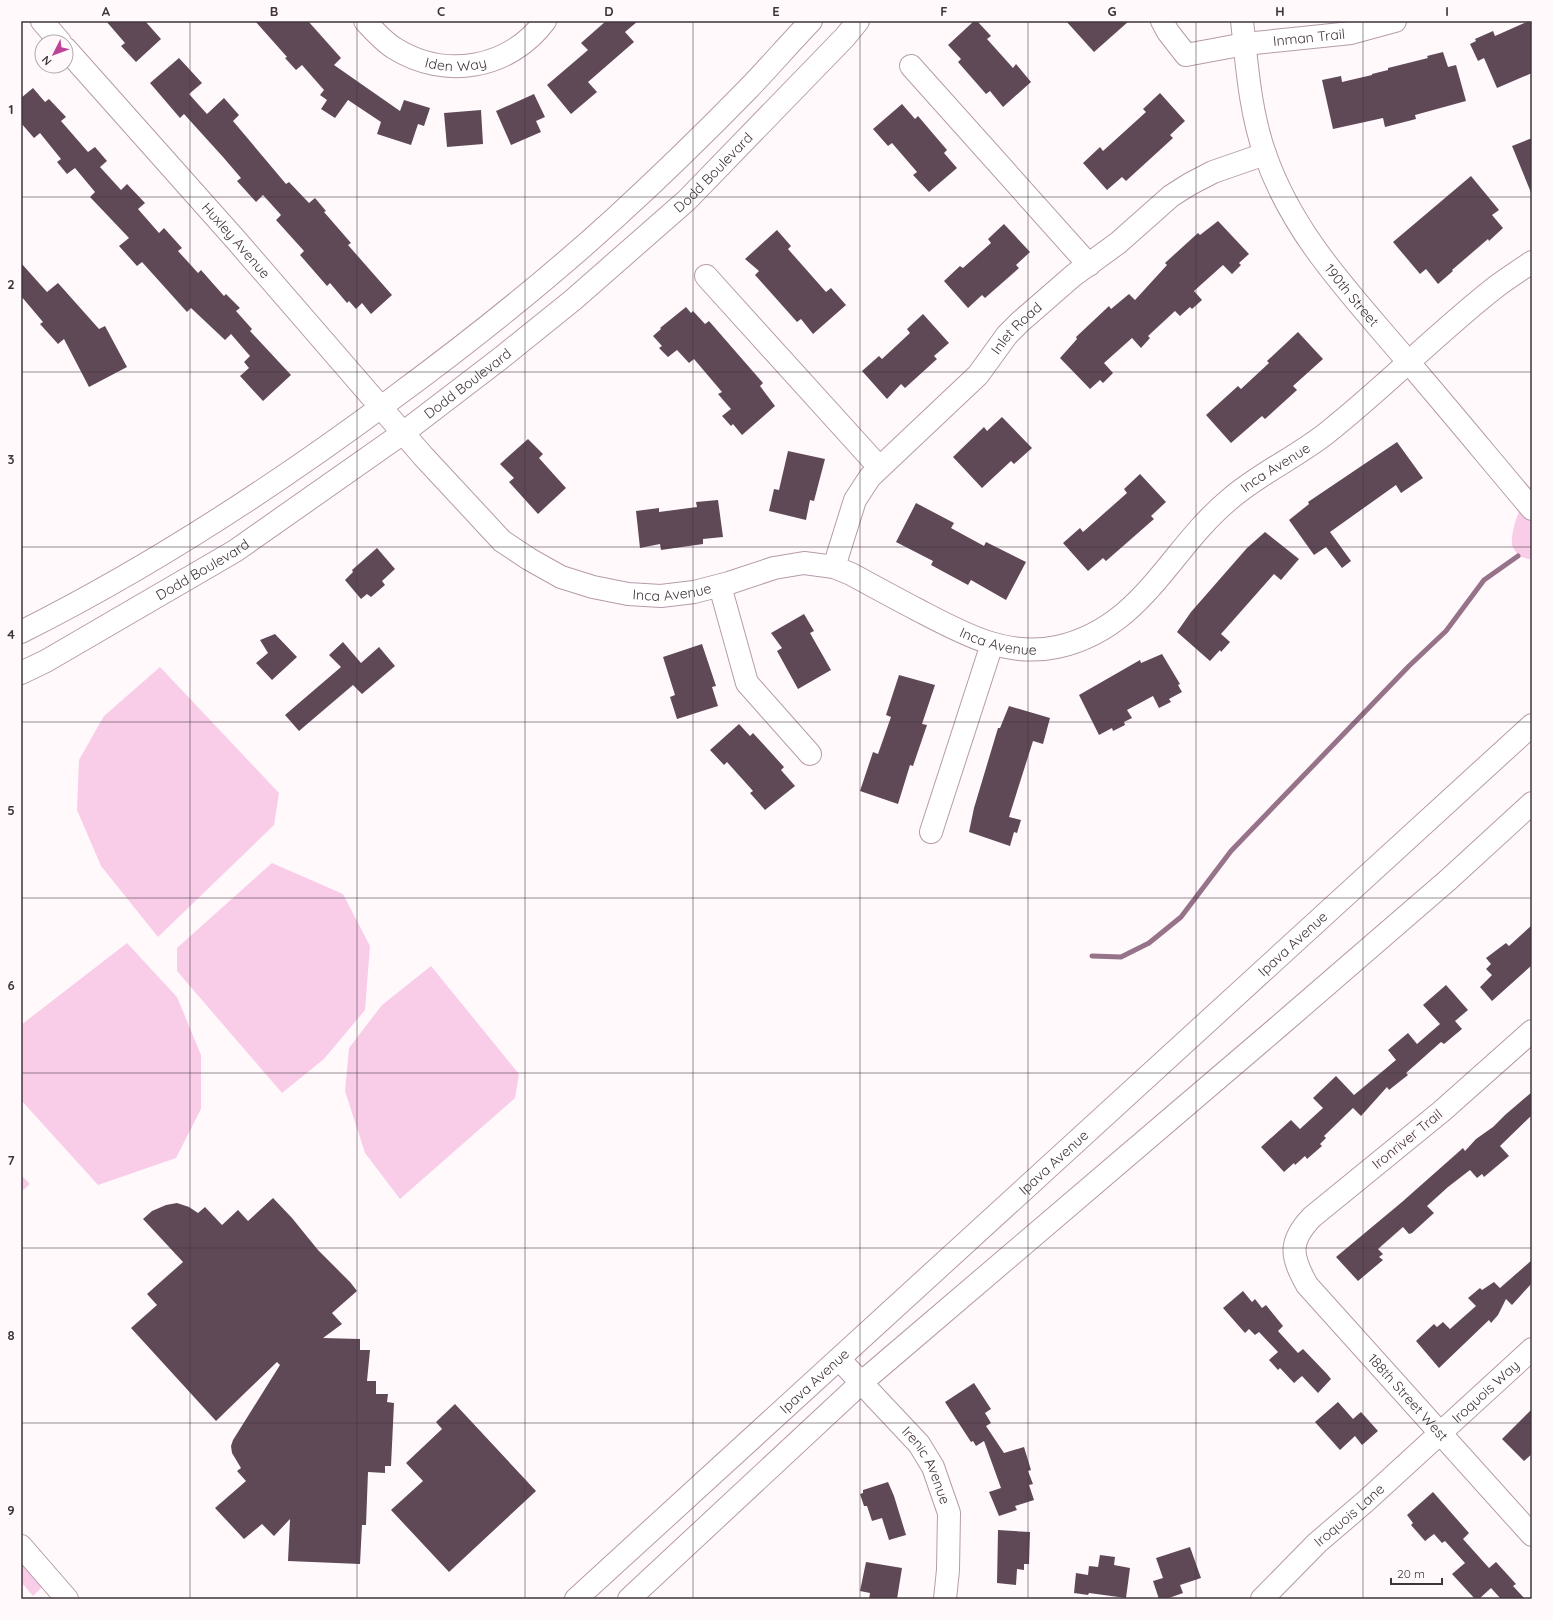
<svg xmlns="http://www.w3.org/2000/svg" width="1553" height="1620" viewBox="0 0 1553 1620" font-family="Quicksand,sans-serif">
<style>
.green{fill:#f9cde8}
.lines{fill:none;stroke-linecap:round;stroke-linejoin:round}
.stream{stroke:#967389;stroke-width:5}
.building{fill:#604957}
.minor-casing{stroke:#b69bab;stroke-width:24}
.major-casing{stroke:#b69bab;stroke-width:24}
.minor{stroke:#fff;stroke-width:22}
.major{stroke:#fff;stroke-width:22}
.grid{fill:none;stroke:#3f343b;stroke-width:1;stroke-opacity:0.55}
.labels{text-anchor:middle;stroke-width:4;stroke-linejoin:round;paint-order:stroke}
.street-label{font-size:14px;fill:#3f343b;stroke:#fff9fc}
.neatline{fill:none;stroke:#3f343b;stroke-width:1.5}
.grid-label{font-size:13px;text-anchor:middle;font-weight:bold;fill:#3f343b}
</style>
<rect width="100%" height="100%" fill="#fff9fc"/>
<path class="green" d="M 1532,484 L 1532,560 L 1518,556 C 1517,553 1513,548 1512,545 C 1510,529 1524,497 1532,484 Z
M 160,667 L 279,793 L 274,825 L 158,937 L 101,866 L 77,810 L 79,760 L 104,716 Z
M 272,863 L 343,894 L 370,946 L 365,1010 L 324,1059 L 282,1093 L 177,971 L 177,948 Z
M 127,943 L 177,997 L 201,1055 L 201,1109 L 176,1158 L 98,1185 L 21,1100 L 21,1025 Z
M 431,966 L 519,1074 L 515,1098 L 400,1199 L 365,1153 L 345,1091 L 349,1048 L 382,1005 Z
M 21,1175 L 30,1184 L 21,1192 Z
M 21,1563 L 42,1587 L 33,1596 L 21,1582 Z"/>
<g class="lines">
<path class="stream" d="M 1092,956 L 1121,957 L 1149,943 L 1181,917 L 1231,851 L 1409,666 L 1446,631 L 1484,580 L 1518,556"/>
</g>
<path class="building" d="M 106,21 L 145,21 L 161,39 L 136,62 L 121,46 L 125,43 Z
M 255,21 L 308,21 L 341,58 L 334,65 L 400,111 L 404,100 L 430,108 L 424,126 L 418,124 L 411,145 L 377,134 L 381,122 L 348,100 L 335,118 L 321,109 L 327,100 L 320,95 L 324,90 L 302,65 L 296,70 L 285,58 L 287,57 Z
M 606,21 L 638,21 L 625,32 L 634,42 L 588,82 L 597,92 L 571,114 L 547,85 L 588,50 L 581,43 Z
M 974,21 L 977,21 L 991,36 L 987,39 L 1013,68 L 1016,64 L 1031,82 L 1003,107 L 990,91 L 986,94 L 958,62 L 961,59 L 948,45 Z
M 1066,21 L 1129,21 L 1094,52 Z
M 1529,21 L 1532,21 L 1532,73 L 1497,88 L 1484,58 L 1478,61 L 1470,44 L 1476,41 L 1475,39 L 1493,31 L 1495,36 Z
M 1443,52 L 1448,67 L 1456,65 L 1466,101 L 1415,115 L 1416,119 L 1385,127 L 1383,118 L 1333,129 L 1322,80 L 1341,76 L 1342,82 L 1372,75 L 1372,74 L 1388,70 L 1388,68 L 1428,58 L 1427,56 Z
M 179,58 L 202,83 L 189,94 L 207,114 L 224,98 L 239,115 L 233,121 L 286,184 L 289,182 L 309,203 L 315,198 L 326,211 L 324,212 L 351,243 L 348,245 L 392,295 L 371,314 L 362,303 L 356,309 L 349,301 L 347,303 L 330,283 L 327,286 L 300,255 L 304,251 L 276,220 L 281,215 L 263,195 L 256,202 L 237,181 L 241,178 L 223,157 L 184,114 L 180,118 L 150,83 Z
M 33,88 L 45,102 L 49,99 L 66,117 L 61,121 L 88,152 L 95,147 L 107,161 L 100,167 L 121,190 L 127,184 L 145,203 L 138,209 L 159,233 L 164,228 L 182,248 L 178,251 L 198,273 L 201,270 L 224,296 L 226,294 L 240,308 L 236,311 L 252,329 L 250,331 L 291,375 L 263,401 L 240,376 L 249,368 L 244,362 L 250,356 L 231,334 L 225,340 L 191,308 L 187,312 L 142,262 L 137,266 L 119,246 L 129,238 L 90,197 L 95,192 L 75,168 L 67,174 L 57,162 L 61,159 L 40,133 L 34,138 L 21,123 L 21,98 Z
M 1160,93 L 1185,121 L 1170,135 L 1173,138 L 1126,181 L 1122,177 L 1107,190 L 1083,163 L 1100,147 L 1103,151 L 1146,112 L 1143,109 Z
M 534,94 L 545,117 L 536,121 L 541,132 L 511,145 L 496,111 Z
M 902,104 L 915,119 L 918,116 L 947,150 L 944,153 L 957,168 L 929,192 L 913,175 L 917,172 L 892,143 L 888,146 L 873,129 Z
M 481,110 L 483,144 L 447,147 L 444,113 Z
M 1532,138 L 1532,195 L 1512,146 Z
M 1471,176 L 1499,210 L 1492,215 L 1503,228 L 1489,241 L 1488,239 L 1452,270 L 1453,271 L 1438,284 L 1426,269 L 1420,274 L 1393,242 Z
M 1218,221 L 1249,254 L 1239,263 L 1241,265 L 1232,274 L 1223,265 L 1194,291 L 1202,300 L 1192,309 L 1190,307 L 1180,316 L 1175,311 L 1148,336 L 1150,338 L 1141,348 L 1132,338 L 1104,363 L 1113,373 L 1103,383 L 1100,380 L 1090,389 L 1060,358 L 1077,339 L 1076,337 L 1109,306 L 1111,309 L 1129,294 L 1135,300 L 1167,265 L 1165,263 L 1198,233 L 1200,235 Z
M 1004,224 L 1030,252 L 1016,265 L 1019,268 L 985,298 L 982,295 L 968,308 L 944,281 L 960,266 L 963,268 L 991,243 L 988,239 Z
M 777,230 L 791,246 L 788,249 L 826,292 L 831,288 L 846,305 L 813,334 L 801,319 L 797,322 L 755,275 L 759,271 L 745,259 Z
M 21,263 L 47,292 L 58,283 L 99,329 L 105,326 L 127,367 L 89,387 L 64,339 L 58,344 L 40,324 L 43,322 L 21,296 Z
M 686,307 L 691,313 L 693,311 L 705,324 L 709,321 L 763,383 L 760,386 L 775,406 L 742,435 L 733,424 L 731,426 L 722,416 L 731,409 L 718,394 L 722,392 L 694,359 L 689,363 L 677,350 L 668,357 L 659,348 L 662,346 L 653,336 L 661,329 L 660,328 Z
M 923,314 L 949,343 L 934,356 L 937,359 L 905,388 L 901,384 L 887,399 L 862,371 L 879,356 L 882,359 L 910,333 L 907,329 Z
M 1298,332 L 1323,359 L 1293,386 L 1297,390 L 1265,419 L 1262,416 L 1231,443 L 1206,415 L 1238,386 L 1241,389 L 1269,363 L 1267,361 Z
M 1002,417 L 1032,448 L 1014,464 L 1011,461 L 982,488 L 953,457 L 984,427 L 987,431 Z
M 528,439 L 543,454 L 539,458 L 566,488 L 538,514 L 509,482 L 514,478 L 500,464 Z
M 1397,442 L 1423,478 L 1401,493 L 1396,485 L 1330,532 L 1351,561 L 1342,568 L 1326,547 L 1314,555 L 1289,520 L 1309,504 L 1308,502 Z
M 788,451 L 825,459 L 814,501 L 810,500 L 806,520 L 769,511 L 774,489 L 779,490 Z
M 1140,474 L 1166,502 L 1151,516 L 1154,519 L 1106,561 L 1103,558 L 1088,571 L 1063,543 L 1080,528 L 1083,532 L 1127,493 L 1124,489 Z
M 718,500 L 723,537 L 703,539 L 703,544 L 661,550 L 660,544 L 640,548 L 636,511 L 659,508 L 659,512 L 697,507 L 696,502 Z
M 916,503 L 954,523 L 951,528 L 984,546 L 986,542 L 1026,562 L 1006,600 L 971,580 L 968,585 L 931,565 L 933,561 L 896,542 Z
M 1265,532 L 1299,559 L 1281,580 L 1274,574 L 1221,634 L 1230,642 L 1221,652 L 1220,650 L 1210,661 L 1177,632 L 1191,612 L 1247,548 Z
M 377,548 L 395,569 L 382,581 L 385,585 L 371,597 L 367,594 L 361,599 L 345,580 L 353,572 L 352,570 Z
M 804,614 L 814,631 L 810,633 L 831,670 L 798,689 L 777,651 L 782,648 L 771,633 Z
M 275,634 L 297,657 L 272,680 L 256,663 L 268,653 L 260,640 Z
M 343,642 L 361,663 L 379,647 L 395,666 L 362,694 L 353,685 L 299,731 L 285,715 L 341,667 L 329,655 Z
M 702,644 L 716,686 L 712,687 L 718,706 L 677,719 L 670,697 L 675,695 L 663,657 Z
M 1162,654 L 1180,684 L 1178,685 L 1182,692 L 1169,699 L 1171,702 L 1159,708 L 1153,696 L 1127,710 L 1132,718 L 1124,722 L 1125,725 L 1113,731 L 1112,728 L 1099,735 L 1079,695 L 1140,660 L 1141,663 Z
M 899,675 L 935,685 L 922,724 L 927,725 L 913,766 L 910,765 L 898,804 L 860,791 L 873,752 L 878,754 L 891,717 L 886,715 Z
M 1009,706 L 1050,718 L 1043,744 L 1033,741 L 1009,817 L 1021,820 L 1017,833 L 1014,832 L 1010,846 L 969,832 L 974,808 L 998,728 L 1000,728 Z
M 739,724 L 750,736 L 753,733 L 784,767 L 781,770 L 795,786 L 765,810 L 750,793 L 753,791 L 727,762 L 724,765 L 710,750 Z
M 1532,925 L 1532,965 L 1492,1001 L 1480,987 L 1492,975 L 1486,969 L 1491,964 L 1486,958 L 1506,943 L 1509,946 Z
M 1446,985 L 1468,1010 L 1455,1021 L 1462,1029 L 1444,1044 L 1441,1042 L 1406,1073 L 1408,1075 L 1389,1090 L 1387,1087 L 1361,1116 L 1353,1108 L 1324,1136 L 1326,1138 L 1320,1144 L 1322,1146 L 1307,1159 L 1305,1156 L 1295,1165 L 1294,1163 L 1284,1172 L 1261,1147 L 1291,1120 L 1300,1129 L 1323,1108 L 1313,1098 L 1336,1076 L 1354,1095 L 1396,1060 L 1388,1050 L 1408,1033 L 1417,1044 L 1440,1024 L 1423,1005 Z
M 1532,1092 L 1532,1115 L 1500,1146 L 1509,1156 L 1484,1177 L 1482,1174 L 1477,1178 L 1470,1170 L 1448,1187 L 1427,1206 L 1434,1213 L 1412,1233 L 1409,1234 L 1403,1227 L 1378,1249 L 1383,1254 L 1379,1257 L 1383,1260 L 1358,1281 L 1336,1257 L 1402,1202 L 1463,1148 L 1465,1151 L 1476,1139 L 1493,1127 L 1505,1115 Z
M 273,1198 L 292,1218 L 318,1250 L 350,1282 L 357,1291 L 332,1313 L 342,1324 L 323,1338 L 360,1339 L 360,1350 L 370,1350 L 367,1381 L 376,1381 L 376,1394 L 388,1394 L 387,1402 L 394,1403 L 391,1466 L 385,1466 L 385,1473 L 368,1472 L 366,1525 L 362,1525 L 360,1564 L 288,1561 L 290,1519 L 274,1536 L 262,1524 L 244,1539 L 215,1508 L 246,1481 L 237,1471 L 241,1468 L 232,1453 L 231,1446 L 233,1440 L 280,1365 L 277,1362 L 216,1421 L 131,1328 L 157,1305 L 147,1294 L 183,1262 L 143,1219 L 152,1211 L 166,1205 L 177,1203 L 189,1207 L 198,1213 L 205,1207 L 222,1225 L 238,1210 L 248,1221 Z
M 1532,1260 L 1532,1283 L 1512,1305 L 1506,1299 L 1498,1315 L 1491,1323 L 1489,1320 L 1439,1368 L 1416,1341 L 1434,1324 L 1437,1327 L 1443,1322 L 1450,1329 L 1476,1306 L 1468,1298 L 1480,1288 L 1482,1290 L 1494,1282 L 1500,1288 Z
M 1243,1291 L 1252,1302 L 1255,1299 L 1262,1308 L 1266,1305 L 1283,1326 L 1278,1331 L 1298,1353 L 1303,1349 L 1327,1374 L 1331,1379 L 1318,1393 L 1302,1376 L 1294,1383 L 1280,1368 L 1278,1370 L 1269,1360 L 1278,1352 L 1259,1332 L 1255,1335 L 1249,1329 L 1245,1333 L 1223,1308 Z
M 974,1383 L 991,1409 L 985,1413 L 991,1423 L 986,1426 L 1004,1453 L 1024,1447 L 1031,1470 L 1028,1471 L 1033,1484 L 1029,1485 L 1034,1500 L 1015,1506 L 1017,1510 L 999,1516 L 989,1492 L 1001,1488 L 984,1441 L 976,1446 L 973,1441 L 971,1442 L 945,1402 Z
M 1338,1402 L 1353,1419 L 1361,1412 L 1378,1431 L 1362,1445 L 1355,1436 L 1340,1450 L 1315,1422 Z
M 455,1404 L 536,1491 L 449,1572 L 391,1510 L 423,1481 L 406,1463 L 442,1429 L 436,1422 Z
M 1532,1409 L 1532,1454 L 1524,1461 L 1502,1439 Z
M 888,1482 L 894,1496 L 906,1535 L 889,1540 L 882,1518 L 872,1521 L 867,1506 L 864,1506 L 860,1494 L 863,1493 L 863,1490 Z
M 1433,1492 L 1469,1533 L 1463,1539 L 1489,1568 L 1496,1562 L 1516,1584 L 1513,1586 L 1525,1599 L 1501,1599 L 1491,1588 L 1479,1599 L 1475,1599 L 1452,1574 L 1465,1563 L 1445,1541 L 1442,1543 L 1434,1534 L 1425,1541 L 1411,1525 L 1413,1523 L 1407,1515 Z
M 998,1530 L 1030,1532 L 1029,1564 L 1024,1564 L 1024,1570 L 1017,1569 L 1016,1585 L 997,1583 Z
M 1190,1547 L 1201,1578 L 1180,1585 L 1183,1593 L 1166,1599 L 1159,1599 L 1153,1581 L 1163,1578 L 1156,1558 Z
M 1100,1555 L 1115,1557 L 1114,1565 L 1130,1568 L 1126,1598 L 1089,1593 L 1088,1595 L 1074,1593 L 1076,1573 L 1088,1575 L 1089,1566 L 1098,1567 Z
M 866,1562 L 902,1568 L 897,1599 L 869,1599 L 870,1593 L 860,1591 Z"/>
<g class="lines">
<defs>
<g id="minor">
<path d="M 42,21 L 60,42"/>
<path id="s1" d="M 365,21 C 374,31 383,41 394,48 C 445,80 509,69 545,21"/>
<path id="s2" d="M 1162,21 L 1168,32 L 1186,55 L 1245,44 L 1351,33 L 1395,21"/>
<path id="s3" d="M 1242,21 C 1247,65 1250,112 1265,154 C 1293,235 1350,293 1404,357 C 1447,407 1489,458 1532,509"/>
<path id="s4" d="M 66,49 L 236,240 L 423,456 L 502,541 L 529,559 L 561,577 L 593,587 L 628,594 L 661,596 L 694,592 L 729,583 L 774,568 L 804,563 L 834,567 L 851,574 C 873,586 895,598 918,610 C 962,633 1006,658 1057,647 C 1143,628 1169,549 1230,499 C 1260,473 1297,457 1328,432 C 1386,386 1438,332 1497,286 C 1508,278 1520,270 1532,262"/>
<path d="M 911,66 L 1089,265"/>
<path d="M 706,276 L 879,467"/>
<path id="s5" d="M 834,567 L 855,500 L 870,477 L 978,375 L 1007,335 L 1020,322 L 1074,275 L 1118,243 L 1171,196 L 1190,184 L 1213,172 L 1265,154"/>
<path d="M 720,586 L 747,683 L 810,754"/>
<path d="M 931,832 L 992,644"/>
<path id="s6" d="M 1532,1031 L 1442,1111 L 1312,1217 C 1288,1242 1291,1256 1307,1285 L 1532,1535"/>
<path id="s7" d="M 839,1359 L 919,1444 L 933,1467 L 949,1513 L 948,1570 L 945,1599"/>
<path id="s8" d="M 576,1599 L 1532,725"/>
<path d="M 629,1599 L 861,1383 L 1278,1027 L 1448,880 L 1532,803"/>
<path id="s9" d="M 1262,1599 L 1317,1543 L 1366,1501 L 1532,1349"/>
</g>
<g id="major">
<path d="M 21,632 C 153,566 278,484 396,396 C 472,340 546,281 615,218 C 661,176 706,132 749,88 C 770,66 790,43 811,21"/>
<path id="s10" d="M 21,673 L 46,661 L 235,551 L 403,433 L 501,358 L 573,300 L 687,200 L 845,37 L 858,21"/>
<path d="M 21,1546 L 67,1599"/>
</g>
</defs>
<use href="#minor" class="minor-casing"/>
<use href="#major" class="major-casing"/>
<use href="#minor" class="minor"/>
<use href="#major" class="major"/>
</g>
<path class="grid" d="M 190,21 L 190,1599M 357,21 L 357,1599M 525,21 L 525,1599M 693,21 L 693,1599M 860,21 L 860,1599M 1028,21 L 1028,1599M 1196,21 L 1196,1599M 1363,21 L 1363,1599M 21,197 L 1532,197M 21,372 L 1532,372M 21,547 L 1532,547M 21,722 L 1532,722M 21,898 L 1532,898M 21,1073 L 1532,1073M 21,1248 L 1532,1248M 21,1423 L 1532,1423"/>
<g class="labels">
<g class="street-label">
<text dy="5" stroke="none"><textPath href="#s2" startOffset="166">Inman Trail</textPath></text>
<text dy="5" stroke="none"><textPath href="#s1" startOffset="105">Iden Way</textPath></text>
<text dy="5" stroke="none"><textPath href="#s10" startOffset="857">Dodd Boulevard</textPath></text>
<text dy="5" stroke="none"><textPath href="#s4" startOffset="256">Huxley Avenue</textPath></text>
<text dy="5" stroke="none"><textPath href="#s3" startOffset="302">190th Street</textPath></text>
<text dy="5" stroke="none"><textPath href="#s5" startOffset="307">Inlet Road</textPath></text>
<text dy="5" stroke="none"><textPath href="#s10" startOffset="533">Dodd Boulevard</textPath></text>
<text dy="5" stroke="none"><textPath href="#s4" startOffset="1535">Inca Avenue</textPath></text>
<text dy="5" stroke="none"><textPath href="#s10" startOffset="209">Dodd Boulevard</textPath></text>
<text dy="5" stroke="none"><textPath href="#s4" startOffset="840">Inca Avenue</textPath></text>
<text dy="5" stroke="none"><textPath href="#s4" startOffset="1188">Inca Avenue</textPath></text>
<text dy="5" stroke="none"><textPath href="#s8" startOffset="971">Ipava Avenue</textPath></text>
<text transform="translate(1407 1139) rotate(-39)" y="5">Ironriver Trail</text>
<text dy="5" stroke="none"><textPath href="#s8" startOffset="647">Ipava Avenue</textPath></text>
<text dy="5" stroke="none"><textPath href="#s8" startOffset="323">Ipava Avenue</textPath></text>
<text dy="5" stroke="none"><textPath href="#s9" startOffset="305">Iroquois Way</textPath></text>
<text dy="5" stroke="none"><textPath href="#s6" startOffset="515">188th Street West</textPath></text>
<text dy="5" stroke="none"><textPath href="#s7" startOffset="139">Irenic Avenue</textPath></text>
<text dy="5" stroke="none"><textPath href="#s9" startOffset="121">Iroquois Lane</textPath></text>
</g>
</g>
<rect width="1553" height="1620" fill="none" stroke="#fff9fc" stroke-width="44"/>
<g transform="translate(54 54) rotate(228)"><circle r="19" fill="#fff9fc" stroke="#b2aaaf"/>
<path d="M0-3L7 15L0 10L-7 15Z" fill="#bc4397"/>
<text y="-6" font-size="11" font-weight="bold" text-anchor="middle" fill="#3f343b">N</text>
</g>
<path d="M1391 1578v6h51v-6" fill="none" stroke="#3f343b" stroke-width="2"/>
<text x="1397" y="1578" font-size="12" fill="#3f343b" stroke="#fff9fc" stroke-width="3" paint-order="stroke">20 m</text>
<rect x="22" y="22" width="1509" height="1576" class="neatline"/>
<g class="grid-label">
<text x="106" y="16">A</text>
<text x="274" y="16">B</text>
<text x="441" y="16">C</text>
<text x="609" y="16">D</text>
<text x="776" y="16">E</text>
<text x="944" y="16">F</text>
<text x="1112" y="16">G</text>
<text x="1280" y="16">H</text>
<text x="1447" y="16">I</text>
<text x="11" y="114">1</text>
<text x="11" y="289">2</text>
<text x="11" y="464">3</text>
<text x="11" y="639">4</text>
<text x="11" y="815">5</text>
<text x="11" y="990">6</text>
<text x="11" y="1165">7</text>
<text x="11" y="1340">8</text>
<text x="11" y="1515">9</text>
</g>
</svg>
